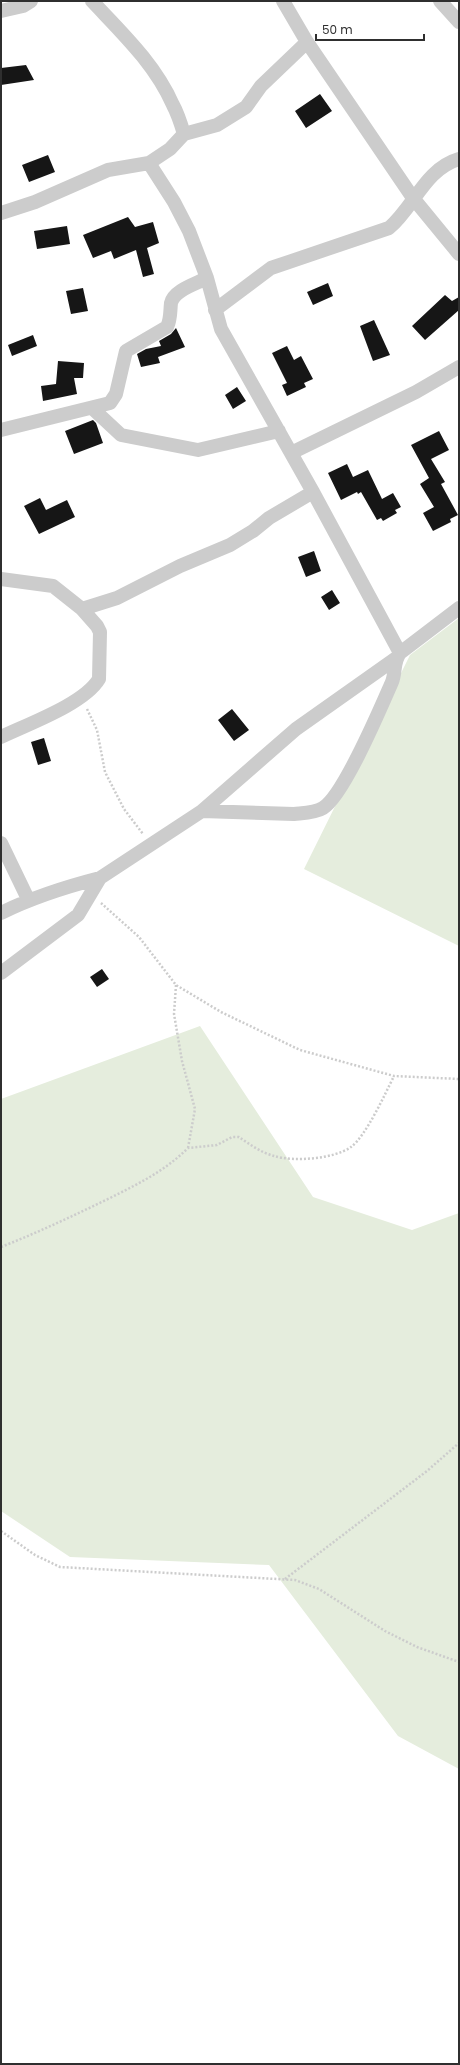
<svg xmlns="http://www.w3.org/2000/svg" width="460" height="2065" viewBox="0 0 460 2065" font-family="Poppins,sans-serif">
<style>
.green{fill:#e5eddd}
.building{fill:#161616}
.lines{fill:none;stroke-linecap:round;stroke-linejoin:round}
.path{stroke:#ccc;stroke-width:2.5;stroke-dasharray:2 2;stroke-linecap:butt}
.street{stroke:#ccc;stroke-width:14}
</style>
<rect width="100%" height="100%" fill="#fff"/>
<path class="green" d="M 459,618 L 459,946 L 304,869 L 410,655 Z
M 200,1026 L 313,1197 L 412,1230 L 459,1213 L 459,1769 L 398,1736 L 269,1565 L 70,1557 L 1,1511 L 1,1099 Z"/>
<path class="building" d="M 26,65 L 34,80 L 1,85 L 1,68 Z
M 320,94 L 332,111 L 306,128 L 295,111 Z
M 48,155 L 55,172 L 29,182 L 22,165 Z
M 128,217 L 135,227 L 153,222 L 159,243 L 147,248 L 154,274 L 143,277 L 136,250 L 114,259 L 111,251 L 93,258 L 83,235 Z
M 67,226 L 70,244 L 37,249 L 34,231 Z
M 328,283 L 333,296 L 313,305 L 307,292 Z
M 83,288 L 88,311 L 71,314 L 66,291 Z
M 445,295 L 452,301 L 459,297 L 459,310 L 425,340 L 412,326 Z
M 374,320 L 390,355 L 373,361 L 360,326 Z
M 176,328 L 185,347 L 158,357 L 160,363 L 141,367 L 137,354 L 146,349 L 161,346 L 159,341 L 171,334 Z
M 33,335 L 37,346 L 12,356 L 8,345 Z
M 287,346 L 294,360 L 301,356 L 313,379 L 304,383 L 306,387 L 287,396 L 282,385 L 287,383 L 272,353 Z
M 58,361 L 84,363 L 83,378 L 74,378 L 77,394 L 43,401 L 41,386 L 56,384 Z
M 237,387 L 246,401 L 233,409 L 225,395 Z
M 93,420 L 96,423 L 103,443 L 74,454 L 65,431 Z
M 439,431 L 449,450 L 431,459 L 445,482 L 441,484 L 458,515 L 450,519 L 451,522 L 433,531 L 423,513 L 434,507 L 420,484 L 429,478 L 411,445 Z
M 347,464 L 353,477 L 368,470 L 382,499 L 393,493 L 401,507 L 395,510 L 397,513 L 383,521 L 381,518 L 377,520 L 361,492 L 358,494 L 357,492 L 341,500 L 328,473 Z
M 40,498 L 46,510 L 67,500 L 75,517 L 39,534 L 24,506 Z
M 314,551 L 321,571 L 306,577 L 298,557 Z
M 332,590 L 340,603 L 329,610 L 321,597 Z
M 232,709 L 249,730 L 234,741 L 218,720 Z
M 44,738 L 51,761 L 38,765 L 31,742 Z
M 102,969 L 109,979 L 97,987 L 90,977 Z"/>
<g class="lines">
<path class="path" d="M 87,709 L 97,730 L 105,772 L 124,809 L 143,834
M 101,903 L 139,937 L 176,985 L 221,1012 L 300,1050 L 394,1076 L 459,1079
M 176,985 L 174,1014 L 182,1061 L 195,1109 L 188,1148
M 1,1247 C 39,1232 75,1215 112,1197 C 140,1183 166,1170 188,1148 L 217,1145 L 232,1137 L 239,1137 C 249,1144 262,1153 274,1156 C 294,1162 334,1159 351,1147 C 366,1136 385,1094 394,1076
M 1,1531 L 35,1555 L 60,1567 L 295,1580 L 319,1589 L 385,1631 L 417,1647 L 459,1662
M 285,1579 L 427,1471 L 459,1443"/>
<path class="street" d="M 283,1 L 307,42 L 413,198 L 459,254
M 440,1 L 459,22
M 1,11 L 23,6 L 31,1
M 184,134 L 217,125 L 246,107 L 261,86 L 307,42
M 149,163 L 174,202 L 189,231 L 207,278 L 221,329 L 313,492 L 400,653
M 1,213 L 35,202 L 108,170 L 149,163 L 170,149 L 184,134 C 181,124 178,114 173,105 C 155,64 122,33 92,1
M 215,310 L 271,268 L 389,228 C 414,207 425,169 459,159
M 92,408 L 121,435 L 198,450 L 279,431
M 1,430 L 110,403 L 116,394 L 126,351 L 167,327 C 171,319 170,311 171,303 C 174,290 196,284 207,278
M 291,453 L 416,392 L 459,367
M 1,579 L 53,586 L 82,609 L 117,598 L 180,566 L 230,545 L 253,531 L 269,518 L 313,492
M 1,737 C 28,724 84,704 99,679 L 100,632 L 97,626 L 82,609
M 202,811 L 296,729 L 395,659
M 1,843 L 28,899
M 1,913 C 33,897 65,887 100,878
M 1,973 L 78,915 L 100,878 L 202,811 L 294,814 C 303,813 315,813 323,808 C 344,795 381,707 392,682 C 396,672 393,662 400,653 L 459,608"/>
</g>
<rect width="460" height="2065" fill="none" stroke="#2f2f2f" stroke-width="4"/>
<path d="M316 34v6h108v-6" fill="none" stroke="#2f2f2f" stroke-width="2"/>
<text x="322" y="34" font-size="12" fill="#2f2f2f" stroke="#ffffff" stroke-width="3" paint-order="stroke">50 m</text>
</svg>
